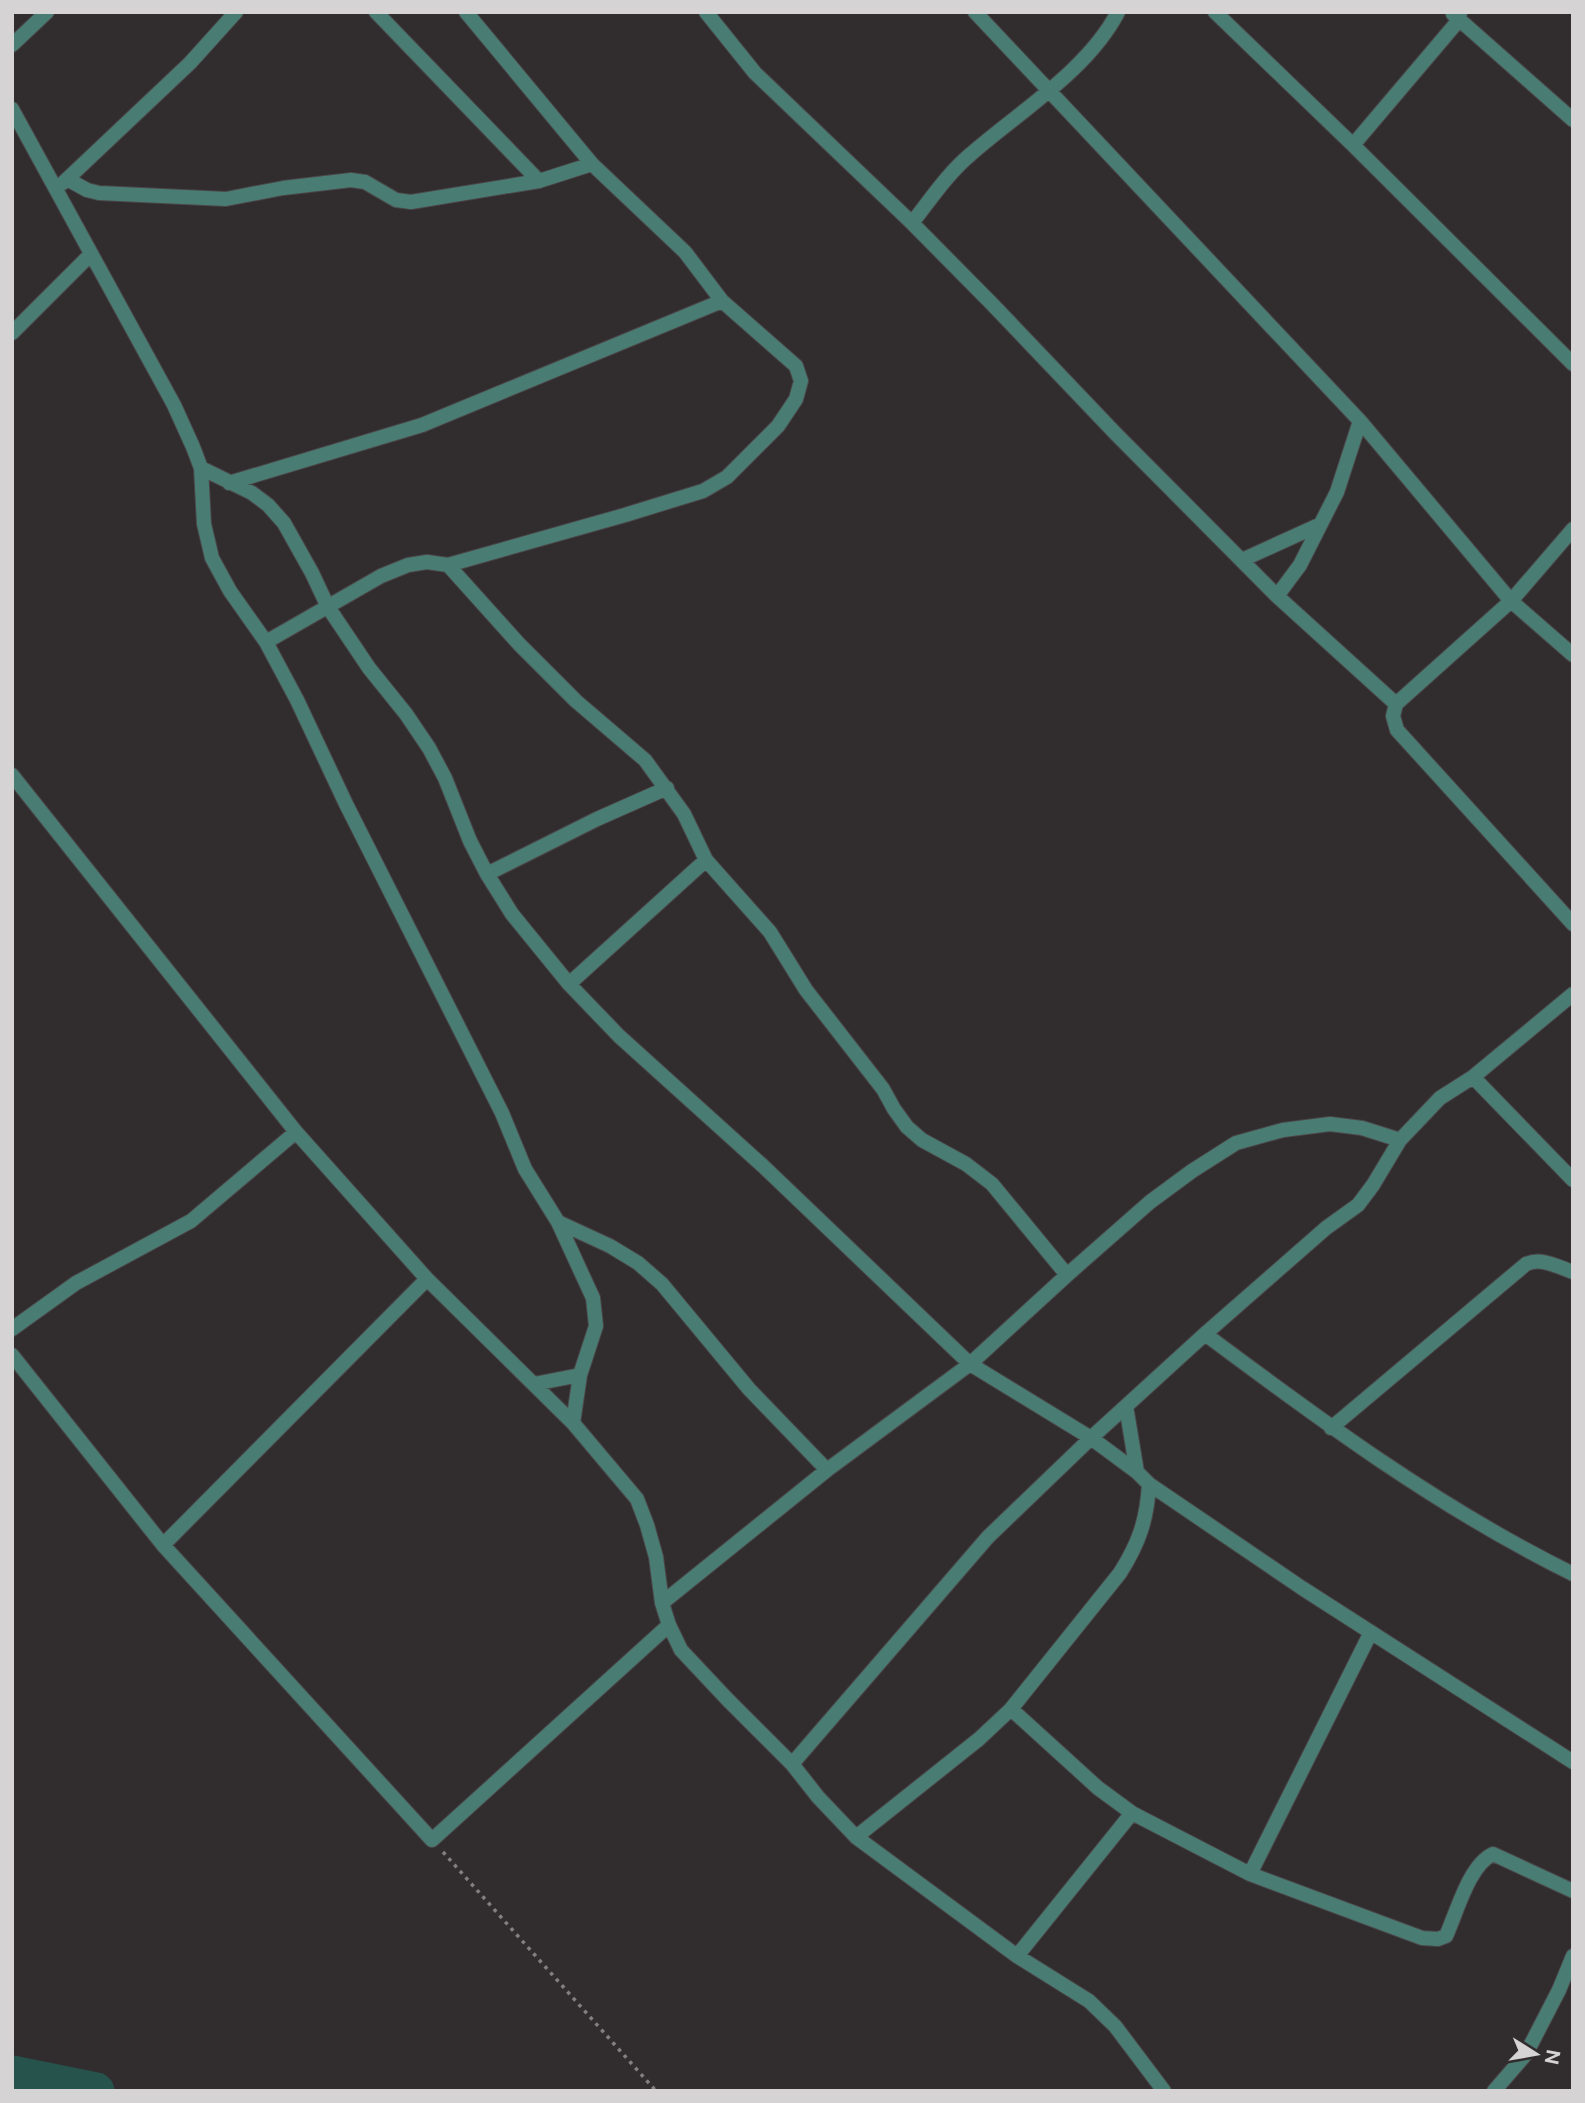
<svg xmlns="http://www.w3.org/2000/svg" width="1585" height="2103" viewBox="0 0 1585 2103" font-family="'Public Sans',sans-serif">
<style>
.lines{fill:none;stroke-linecap:round;stroke-linejoin:round}
.river{stroke:#26534b;stroke-width:37}
.minor-casing{stroke:#4b4749;stroke-width:16}
.path{stroke:#848081;stroke-width:3.5;stroke-dasharray:3.5 5;stroke-linecap:butt}
.minor{stroke:#497d74;stroke-width:14}
</style>
<rect width="100%" height="100%" fill="#312c2e"/>
<g class="lines">
<path class="river" d="M 12,2074 L 96,2091"/>
<defs>
<path id="minor" d="M 376,12 L 539,181
M 706,12 L 755,73 L 912,223 L 994,306 L 1116,434 L 1277,596 L 1396,704
M 975,12 L 1360,421 L 1511,601 L 1573,655
M 1215,12 L 1353,145 L 1573,364
M 1453,14 L 1573,120
M 12,45 L 47,12
M 12,109 L 174,405 L 193,447 L 201,468 L 204,524 L 212,558 L 230,591 L 266,642 L 297,700 L 346,804 L 502,1113 L 525,1169 L 558,1222 L 593,1298 L 596,1326 L 580,1375 L 573,1423
M 1353,145 L 1459,20 L 1460,12
M 67,179 L 87,190 L 99,193 L 226,199 L 283,188 L 351,180 L 365,182 L 396,200 L 411,202 L 539,181 L 592,164
M 63,183 L 190,63 L 236,12
M 912,223 C 930,200 948,173 971,154 C 1019,112 1088,70 1118,12
M 12,333 L 91,254
M 201,468 L 252,493 L 268,505 L 284,523 L 312,573 L 328,607 L 369,668 L 406,714 L 429,748 L 445,778 L 470,841 L 487,874 L 512,914 L 569,984 L 619,1036 L 763,1166 L 970,1364 L 1091,1438 L 1137,1472 L 1149,1484 L 1302,1588 L 1573,1762
M 229,483 L 422,425 L 722,301
M 1573,529 L 1511,601 L 1396,704 L 1393,716 L 1397,730 L 1573,924
M 1242,560 L 1321,524
M 448,565 L 519,644 L 576,701 L 645,760 L 684,814 L 706,860 L 770,932 L 806,990 L 883,1089 L 894,1109 L 907,1127 L 922,1140 L 966,1164 L 992,1184 L 1067,1275
M 1277,596 L 1300,565 L 1337,492 L 1360,421
M 266,642 L 381,576 L 408,565 L 427,562 L 448,565 L 625,515 L 703,491 L 727,477 L 778,426 L 796,399 L 801,381 L 796,366 L 722,301 L 685,252 L 592,164 L 466,12
M 12,775 L 296,1132 L 427,1279 L 573,1423 L 637,1499 L 647,1525 L 656,1557 L 662,1603 L 669,1625 L 681,1650 L 727,1699 L 792,1764 L 818,1797 L 856,1837 L 1017,1956 L 1089,2001 L 1115,2026 L 1164,2091
M 487,874 L 597,819 L 667,788
M 569,984 L 706,860
M 1473,1077 L 1573,1180
M 558,1222 L 610,1246 L 638,1263 L 662,1284 L 749,1389 L 827,1470
M 12,1329 L 76,1283 L 191,1221 L 296,1132
M 1205,1334 C 1323,1422 1439,1508 1573,1574
M 12,1355 L 163,1545 L 432,1840 L 669,1625
M 534,1384 L 580,1375
M 1126,1406 L 1137,1472
M 1331,1428 L 1526,1264 C 1542,1257 1558,1267 1573,1272
M 163,1545 L 427,1279
M 662,1603 L 827,1470 L 970,1364 L 1067,1275 L 1150,1202 L 1192,1171 L 1236,1143 L 1283,1130 L 1330,1124 L 1362,1128 L 1400,1140
M 1011,1709 L 1098,1788 L 1132,1813 L 1250,1874 L 1422,1938 L 1438,1939 L 1446,1936 C 1457,1912 1469,1865 1493,1854 L 1573,1891
M 792,1764 L 988,1537 L 1091,1438 L 1205,1334 L 1326,1228 L 1358,1205 L 1373,1185 L 1400,1140 L 1440,1098 L 1473,1077 L 1573,994
M 856,1837 L 979,1739 L 1011,1709 L 1120,1573 C 1139,1543 1147,1520 1149,1484
M 1250,1874 L 1371,1632
M 1017,1956 L 1132,1813
M 1494,2091 L 1526,2054 L 1559,1990 L 1573,1956"/>
</defs>
<use href="#minor" class="minor-casing"/>
<path class="path" d="M 443,1852 L 656,2091"/>
<use href="#minor" class="minor"/>
</g>
<rect width="1585" height="2103" fill="none" stroke="#d6d3d4" stroke-width="28"/>
<g transform="translate(1536 2054) rotate(101)" stroke="#312c2e" stroke-width="5" paint-order="stroke">
<path d="M0-5L12 26L0 18L-12 26Z" fill="#d6d3d4"/>
<text y="-10" font-size="19" font-weight="bold" text-anchor="middle" fill="#d6d3d4">N</text>
</g>
</svg>
